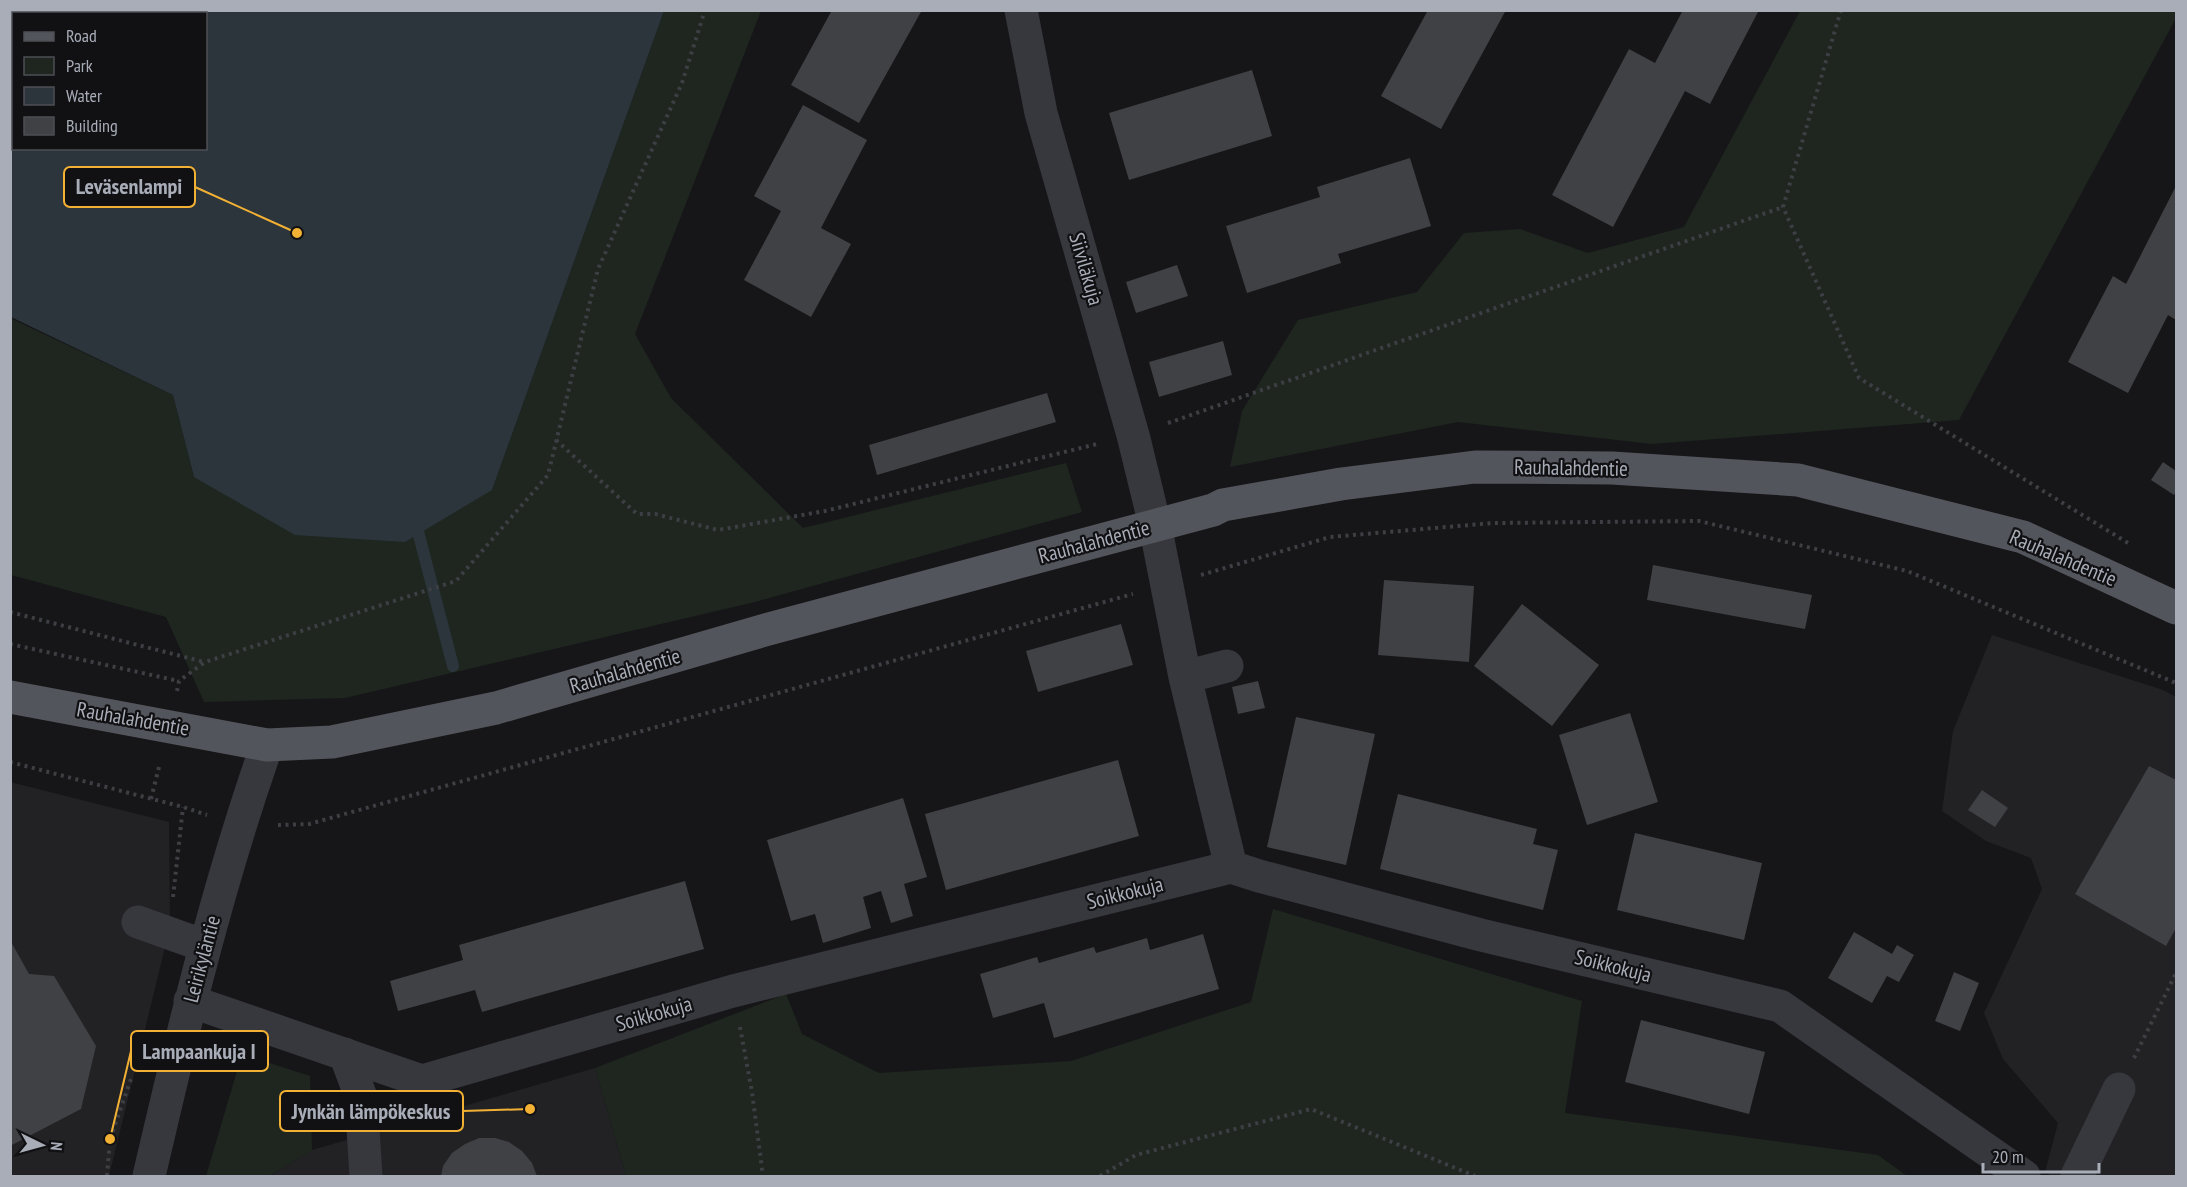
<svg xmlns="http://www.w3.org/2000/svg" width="2187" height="1187" viewBox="0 0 2187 1187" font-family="'PT Sans Narrow',sans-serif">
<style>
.built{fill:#222225}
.green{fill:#1e261f}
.water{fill:#2c353c;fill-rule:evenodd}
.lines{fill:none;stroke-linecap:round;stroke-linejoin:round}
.stream{stroke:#2c353c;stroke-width:12}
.building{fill:#404145}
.path{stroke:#3d3f44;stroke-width:4;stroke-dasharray:3 4.5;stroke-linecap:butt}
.minor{stroke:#37383d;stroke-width:33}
.major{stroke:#53555c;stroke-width:33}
.labels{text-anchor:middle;stroke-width:4.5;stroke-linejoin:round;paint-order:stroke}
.street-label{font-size:21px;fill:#a8adb8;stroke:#111113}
.leader{fill:none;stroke:#f2b134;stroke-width:2}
.callout-dot{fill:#f2b134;stroke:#111113;stroke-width:2}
.callout{fill:#111113;stroke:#f2b134;stroke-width:2}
.callout-label{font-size:22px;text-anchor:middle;font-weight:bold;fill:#a8adb8}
</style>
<rect width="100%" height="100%" fill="#161618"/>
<path class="built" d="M 1992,635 L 2163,690 L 2176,697 L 2176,1176 L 2052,1176 L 2045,1172 L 2058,1123 L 2003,1059 L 1984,1013 L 2042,889 L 2031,858 L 1986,841 L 1942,811 L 1953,731 Z
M 10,782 L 169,822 L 170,927 L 109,1176 L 11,1176 Z
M 595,1068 L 626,1176 L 270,1176 L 312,1150 Z"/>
<path class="green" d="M 664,11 L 761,11 L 635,334 L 671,398 L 803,528 L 1066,463 L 1082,512 L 755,602 L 345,698 L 204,702 L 166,617 L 11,575 L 10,318 L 173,395 L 194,477 L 492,490 Z
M 1800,11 L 2176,11 L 2176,18 L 1959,420 L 1652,444 L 1458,422 L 1230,467 L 1242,411 L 1298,320 L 1417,292 L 1464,233 L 1520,229 L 1588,253 L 1684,227 Z
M 1273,909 L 1582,1001 L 1565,1113 L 1878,1155 L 1907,1176 L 626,1176 L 595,1068 L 786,994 L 802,1034 L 879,1073 L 1071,1061 L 1251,1002 Z
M 242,1054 L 310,1076 L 312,1150 L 270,1176 L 206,1176 Z"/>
<path class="water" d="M 10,11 L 664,11 L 492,490 L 405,542 L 295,535 L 194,477 L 173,395 L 11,317 ZM 14,14 L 206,14 L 206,148 L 14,148 Z"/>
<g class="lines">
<path class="stream" d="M 415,520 L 453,666"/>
</g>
<path class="building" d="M 832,10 L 922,10 L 859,123 L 791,85 Z
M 1428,10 L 1506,10 L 1441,129 L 1381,96 Z
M 1683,10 L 1759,10 L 1710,104 L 1685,91 L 1613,227 L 1552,195 L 1629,49 L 1655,63 Z
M 1252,70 L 1272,136 L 1129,180 L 1109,113 Z
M 803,105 L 867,140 L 821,228 L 851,244 L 811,317 L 744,280 L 781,211 L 754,196 Z
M 1410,158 L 1431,226 L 1338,254 L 1341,263 L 1247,293 L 1226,226 L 1320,197 L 1317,187 Z
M 2176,186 L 2176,320 L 2168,315 L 2128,393 L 2068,362 L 2113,276 L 2126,284 Z
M 1177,265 L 1188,296 L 1136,313 L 1126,282 Z
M 1223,341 L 1232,375 L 1159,397 L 1149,362 Z
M 1047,393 L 1056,422 L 877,475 L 869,445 Z
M 2163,462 L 2176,471 L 2176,492 L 2174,495 L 2151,480 Z
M 1653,565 L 1812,595 L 1805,629 L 1647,600 Z
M 1384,580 L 1474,586 L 1469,662 L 1378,655 Z
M 1522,604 L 1599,665 L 1552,726 L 1474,666 Z
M 1121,624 L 1133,665 L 1038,692 L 1026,651 Z
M 1258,681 L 1265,708 L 1238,714 L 1232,687 Z
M 1630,713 L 1658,802 L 1587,825 L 1559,735 Z
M 1296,717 L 1375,734 L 1346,865 L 1267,847 Z
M 1118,760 L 1139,836 L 946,890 L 925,814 Z
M 2149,766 L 2176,780 L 2176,928 L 2166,946 L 2075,894 Z
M 1982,790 L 2008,808 L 1995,827 L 1968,810 Z
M 1398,794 L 1537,829 L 1533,844 L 1558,850 L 1543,910 L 1380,869 Z
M 903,798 L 927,877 L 904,884 L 913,916 L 891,923 L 881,891 L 863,897 L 871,928 L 823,943 L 815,914 L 791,921 L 767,840 Z
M 1635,833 L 1762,863 L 1744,940 L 1617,910 Z
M 685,881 L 704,949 L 482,1012 L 475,990 L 398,1011 L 390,981 L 463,960 L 459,945 Z
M 1854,932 L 1892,954 L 1897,945 L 1914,955 L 1899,982 L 1887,976 L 1872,1003 L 1828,978 Z
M 1203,934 L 1219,989 L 1054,1038 L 1044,1003 L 993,1018 L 980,974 L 1037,957 L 1039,963 L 1094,947 L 1096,953 L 1147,938 L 1150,950 Z
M 10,940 L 29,974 L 54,976 L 96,1046 L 81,1109 L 10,1146 Z
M 1954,972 L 1979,983 L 1960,1031 L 1935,1021 Z
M 1641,1020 L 1765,1052 L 1749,1114 L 1625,1082 Z
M 479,1138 L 495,1138 L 509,1142 L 522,1151 L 532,1163 L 537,1176 L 441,1176 L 443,1166 L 452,1153 L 465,1144 Z"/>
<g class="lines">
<path class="path" d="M 1841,10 L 1783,207 L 1859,378 L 2128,543
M 1168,423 L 1783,207
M 556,440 L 637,514 L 655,514 L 718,530 L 825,511 L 1097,444
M 1201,575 L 1330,537 L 1493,523 L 1699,521 L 1907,571 L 2176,683
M 10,612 L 204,662
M 10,644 L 179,681
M 177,691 L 179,681 L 205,662 L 456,581 L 548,475 L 598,269 L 682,83 L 705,10
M 10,762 L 183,807 L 207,815
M 151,799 L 160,763
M 278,825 L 309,824 L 1133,594
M 173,897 L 183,807
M 740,1027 L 752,1092 L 763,1176
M 2134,1058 L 2176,973
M 107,1176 L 110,1139 L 132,1076
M 1100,1176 L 1136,1155 L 1311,1109 L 1475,1176"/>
<path class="minor" d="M 1021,10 L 1041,113 L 1133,435 L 1155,525 L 1185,677 L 1231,867
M 1185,677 L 1227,666
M 138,922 L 205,946
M 190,1001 L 422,1081 L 733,991 L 1231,867 L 1259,876 L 1481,935 L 1780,1006 L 2024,1176
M 345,1054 L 361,1097 L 366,1176
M 149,1176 C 183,1030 217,887 267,745
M 2077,1176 L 2119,1089"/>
<path class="major" d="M 10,697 L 267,745 L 332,742 L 496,708 L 765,630 L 1213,510 L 1223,505 L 1341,484 L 1475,467 L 1612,468 L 1798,480 L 2023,537 L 2176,608"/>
</g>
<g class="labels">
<g class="street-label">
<text transform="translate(1086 269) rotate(74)" y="7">Siiviläkuja</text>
<text transform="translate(1571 468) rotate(1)" y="7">Rauhalahdentie</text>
<text transform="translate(1094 542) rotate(-15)" y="7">Rauhalahdentie</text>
<text transform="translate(2063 558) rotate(23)" y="7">Rauhalahdentie</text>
<text transform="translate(625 671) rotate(-16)" y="7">Rauhalahdentie</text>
<text transform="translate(133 719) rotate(10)" y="7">Rauhalahdentie</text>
<text transform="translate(1125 893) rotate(-14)" y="7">Soikkokuja</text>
<text transform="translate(202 959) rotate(-75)" y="7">Leirikyläntie</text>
<text transform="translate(1613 966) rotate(14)" y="7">Soikkokuja</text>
<text transform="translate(654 1014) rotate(-16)" y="7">Soikkokuja</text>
</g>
</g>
<path class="leader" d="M297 233L195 187M110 1139L131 1051M530 1109L463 1111"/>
<g class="callout-dot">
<circle cx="297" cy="233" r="6"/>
<circle cx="110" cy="1139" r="6"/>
<circle cx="530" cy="1109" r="6"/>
</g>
<g class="callout">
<rect x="64" y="167" width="131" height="40" rx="6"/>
<rect x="131" y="1031" width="137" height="40" rx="6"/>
<rect x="280" y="1091" width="183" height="40" rx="6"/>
</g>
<g class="callout-label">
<text x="129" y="194">Leväsenlampi</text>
<text x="199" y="1059">Lampaankuja I</text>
<text x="371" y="1119">Jynkän lämpökeskus</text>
</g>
<rect width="2187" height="1187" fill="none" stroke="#a8adb8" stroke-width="24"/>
<rect x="12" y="12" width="195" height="138" fill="#111113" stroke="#4d4f55" stroke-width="1.5"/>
<rect x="24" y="32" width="30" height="9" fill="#53555c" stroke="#4d4f55" stroke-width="1.5"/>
<text x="66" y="42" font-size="18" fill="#a8adb8">Road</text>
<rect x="24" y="57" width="30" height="18" fill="#1e261f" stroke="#4d4f55" stroke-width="1.5"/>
<text x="66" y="72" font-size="18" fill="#a8adb8">Park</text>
<rect x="24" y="87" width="30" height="18" fill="#2c353c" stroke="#4d4f55" stroke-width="1.5"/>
<text x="66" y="102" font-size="18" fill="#a8adb8">Water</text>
<rect x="24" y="117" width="30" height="18" fill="#404145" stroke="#4d4f55" stroke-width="1.5"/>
<text x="66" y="132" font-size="18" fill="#a8adb8">Building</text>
<g transform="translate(42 1145) rotate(95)" stroke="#111113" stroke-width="4.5" paint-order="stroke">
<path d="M0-4.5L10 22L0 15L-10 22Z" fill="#a8adb8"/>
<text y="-9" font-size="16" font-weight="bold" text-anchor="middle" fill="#a8adb8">N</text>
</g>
<path d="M1983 1163v9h116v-9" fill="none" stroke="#a8adb8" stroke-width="3"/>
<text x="1992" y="1163" font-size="18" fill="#a8adb8" stroke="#111113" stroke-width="4.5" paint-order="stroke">20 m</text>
</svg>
